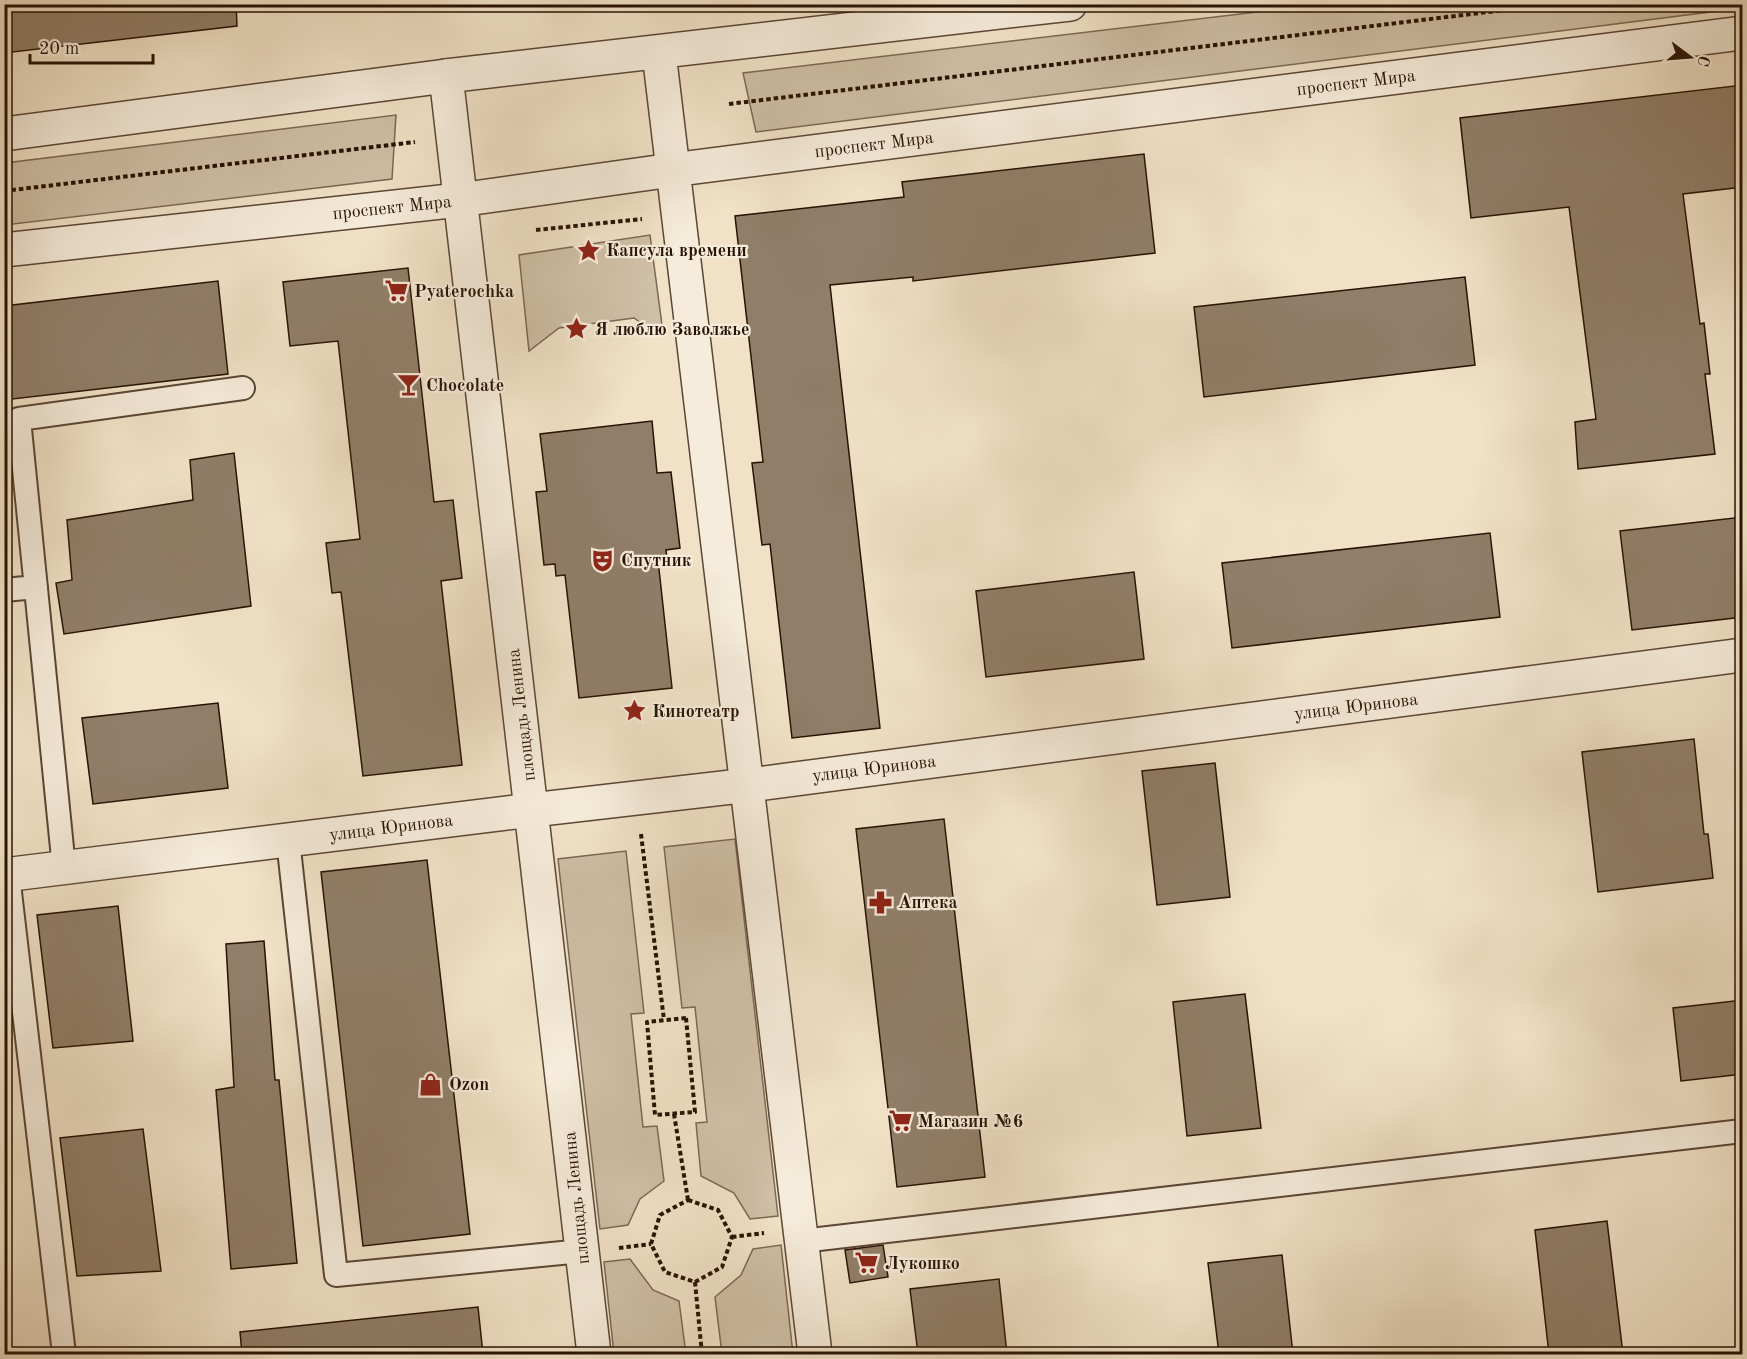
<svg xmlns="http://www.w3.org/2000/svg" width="1747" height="1359" viewBox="0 0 1747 1359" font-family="'Old Standard TT',serif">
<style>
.green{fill:#cfbfa6;stroke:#7c6855;stroke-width:1.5}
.building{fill:#917e69;stroke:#291204;stroke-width:1.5}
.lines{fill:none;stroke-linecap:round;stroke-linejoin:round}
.service-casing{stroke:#5b4635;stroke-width:26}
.pedestrian-casing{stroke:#5b4635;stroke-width:36}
.minor-casing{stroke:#5b4635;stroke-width:36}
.tertiary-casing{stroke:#5b4635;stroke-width:36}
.path{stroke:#291204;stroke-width:4;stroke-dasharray:4.5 3;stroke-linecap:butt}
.service{stroke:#f6ecdb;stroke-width:22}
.pedestrian{stroke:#f6ecdb;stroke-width:33}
.minor{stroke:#f6ecdb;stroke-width:33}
.tertiary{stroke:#f6ecdb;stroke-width:33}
.labels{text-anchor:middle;stroke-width:4.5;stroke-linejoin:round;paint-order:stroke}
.street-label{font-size:18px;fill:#291204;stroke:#f6ecdb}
.poi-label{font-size:18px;font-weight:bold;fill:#291204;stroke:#f6ecdb;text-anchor:start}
</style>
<rect width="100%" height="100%" fill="#f1e2c7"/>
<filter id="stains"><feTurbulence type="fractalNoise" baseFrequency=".00333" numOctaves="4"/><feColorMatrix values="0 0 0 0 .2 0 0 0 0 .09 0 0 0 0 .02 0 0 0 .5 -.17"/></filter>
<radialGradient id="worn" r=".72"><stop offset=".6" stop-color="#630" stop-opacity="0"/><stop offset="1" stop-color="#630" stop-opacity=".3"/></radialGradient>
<path class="green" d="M 1324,4 L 1742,4 L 1742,8 L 756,132 L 743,73 Z
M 396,115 L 392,179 L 5,225 L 5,163 Z
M 650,235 L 662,325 L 648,328 L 634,318 L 559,328 L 529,351 L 519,255 Z
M 735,839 L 778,1216 L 750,1219 L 734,1193 L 701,1176 L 696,1123 L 707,1122 L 695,1007 L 682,1008 L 664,847 Z
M 626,851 L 644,1013 L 631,1014 L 643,1127 L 657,1126 L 664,1181 L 640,1199 L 628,1225 L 600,1229 L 558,859 Z
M 781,1245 L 793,1354 L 722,1354 L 715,1297 L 741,1275 L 753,1249 Z
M 630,1259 L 653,1290 L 679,1301 L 686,1354 L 614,1354 L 604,1262 Z"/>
<path class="building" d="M 4,4 L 236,4 L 237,26 L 4,53 Z
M 1743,85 L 1743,187 L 1683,194 L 1700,324 L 1704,323 L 1710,374 L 1705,374 L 1715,454 L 1578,469 L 1575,422 L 1596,419 L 1569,207 L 1471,218 L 1460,118 Z
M 1144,154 L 1155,253 L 913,281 L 913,277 L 830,285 L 880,728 L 792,738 L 770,544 L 762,545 L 752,463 L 763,462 L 735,216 L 904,197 L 902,182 Z
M 408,268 L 434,502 L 453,500 L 462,578 L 441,581 L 462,765 L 363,776 L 341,592 L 332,593 L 326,543 L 360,539 L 338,341 L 290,346 L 283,282 Z
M 1465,277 L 1475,365 L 1204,397 L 1194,307 Z
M 218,281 L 228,374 L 4,400 L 4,306 Z
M 652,421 L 657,473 L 671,472 L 680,548 L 666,550 L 667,559 L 658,560 L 672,688 L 579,698 L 565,575 L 556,576 L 555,564 L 544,565 L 536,492 L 547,491 L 540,434 Z
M 234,453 L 251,606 L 64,634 L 56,583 L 72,580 L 67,520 L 193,500 L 190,460 Z
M 1743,517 L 1743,617 L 1632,630 L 1620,531 Z
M 1490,533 L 1500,617 L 1232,648 L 1222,563 Z
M 1134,572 L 1144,659 L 986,677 L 976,591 Z
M 218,703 L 228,788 L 93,804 L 82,718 Z
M 1694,739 L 1704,834 L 1708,834 L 1713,878 L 1598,892 L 1582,752 Z
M 1215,763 L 1230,897 L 1157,905 L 1142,771 Z
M 944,819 L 985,1177 L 897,1187 L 856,829 Z
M 427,860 L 470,1234 L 363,1246 L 321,872 Z
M 118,906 L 133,1041 L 53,1048 L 37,915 Z
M 264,941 L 275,1080 L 279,1080 L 297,1263 L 231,1269 L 216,1090 L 234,1087 L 226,944 Z
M 1245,994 L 1261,1128 L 1187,1136 L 1173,1002 Z
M 1743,1000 L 1743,1074 L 1681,1081 L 1673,1008 Z
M 143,1129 L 161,1271 L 77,1276 L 60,1138 Z
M 1607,1221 L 1623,1354 L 1549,1354 L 1535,1230 Z
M 883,1245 L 888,1277 L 850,1283 L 845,1250 Z
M 1282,1255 L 1293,1354 L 1219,1354 L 1208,1263 Z
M 999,1279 L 1007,1354 L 918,1354 L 910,1289 Z
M 478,1307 L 483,1354 L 242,1354 L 240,1332 Z"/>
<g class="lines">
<defs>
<path id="service" d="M 865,4 L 866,29
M 4,590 L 36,587
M 288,840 L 336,1275 L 582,1251
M 64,868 L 19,419 L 243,388
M 8,875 L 64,1354
M 802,1241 L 1742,1131"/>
<path id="pedestrian" d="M 532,810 L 749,785"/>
<path id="minor" d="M 4,134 L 446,76
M 4,250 L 459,200 L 672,170
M 749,785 L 1742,655
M 4,875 L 532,810"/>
<path id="tertiary" d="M 659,53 L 815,1354
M 672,170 L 1742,33
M 594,1354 L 446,76 L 1070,4"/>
</defs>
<use href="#service" class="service-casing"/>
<use href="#pedestrian" class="pedestrian-casing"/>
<use href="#minor" class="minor-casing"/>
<use href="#tertiary" class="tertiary-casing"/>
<path class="path" d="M 729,104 L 1554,4
M 4,191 L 415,142
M 536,230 L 642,219
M 641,834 L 664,1020
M 686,1018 L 695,1112 L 655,1115 L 647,1022 Z
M 674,1114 L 688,1200
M 688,1200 L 718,1210 L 732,1237 L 722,1267 L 695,1282 L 665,1272 L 651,1244 L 660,1215 Z
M 732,1237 L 764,1233
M 619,1248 L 651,1244
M 695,1282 L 702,1354"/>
<use href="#service" class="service"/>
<use href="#pedestrian" class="pedestrian"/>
<use href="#minor" class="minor"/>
<use href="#tertiary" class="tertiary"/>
</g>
<defs>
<symbol id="sight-bare" viewBox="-9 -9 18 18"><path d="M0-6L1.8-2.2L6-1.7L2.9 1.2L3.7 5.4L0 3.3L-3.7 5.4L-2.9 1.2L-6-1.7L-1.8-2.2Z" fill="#8f2418" stroke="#f6ecdb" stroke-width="2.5" paint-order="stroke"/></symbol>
<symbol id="supermarket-bare" viewBox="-9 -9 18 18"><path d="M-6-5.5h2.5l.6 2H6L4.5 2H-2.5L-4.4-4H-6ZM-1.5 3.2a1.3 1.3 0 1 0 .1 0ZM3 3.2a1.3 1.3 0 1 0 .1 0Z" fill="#8f2418" stroke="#f6ecdb" stroke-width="2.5" paint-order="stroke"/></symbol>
<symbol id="bar-bare" viewBox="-9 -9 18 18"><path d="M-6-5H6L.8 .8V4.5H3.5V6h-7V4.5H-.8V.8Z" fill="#8f2418" stroke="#f6ecdb" stroke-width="2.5" paint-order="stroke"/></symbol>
<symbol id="theatre-bare" viewBox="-9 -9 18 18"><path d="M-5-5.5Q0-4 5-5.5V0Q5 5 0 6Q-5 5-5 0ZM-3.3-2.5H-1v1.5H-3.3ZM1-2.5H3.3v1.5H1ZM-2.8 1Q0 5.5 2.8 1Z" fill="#8f2418" stroke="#f6ecdb" stroke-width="2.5" paint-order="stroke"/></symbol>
<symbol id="pharmacy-bare" viewBox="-9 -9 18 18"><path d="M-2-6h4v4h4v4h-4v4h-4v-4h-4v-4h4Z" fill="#8f2418" stroke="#f6ecdb" stroke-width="2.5" paint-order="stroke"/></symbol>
<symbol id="shop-bare" viewBox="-9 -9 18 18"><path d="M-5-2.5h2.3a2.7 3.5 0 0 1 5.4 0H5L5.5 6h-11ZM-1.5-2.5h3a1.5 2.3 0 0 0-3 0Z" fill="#8f2418" stroke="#f6ecdb" stroke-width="2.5" paint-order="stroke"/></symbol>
</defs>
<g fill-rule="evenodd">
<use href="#sight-bare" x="572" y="234" width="33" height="33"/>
<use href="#supermarket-bare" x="380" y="274" width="33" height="33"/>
<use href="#sight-bare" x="560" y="312" width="33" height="33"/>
<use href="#bar-bare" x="392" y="368" width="33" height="33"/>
<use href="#theatre-bare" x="586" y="544" width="33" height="33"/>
<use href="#sight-bare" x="618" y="694" width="33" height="33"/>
<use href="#pharmacy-bare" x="864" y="886" width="33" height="33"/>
<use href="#shop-bare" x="414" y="1068" width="33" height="33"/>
<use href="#supermarket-bare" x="884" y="1104" width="33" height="33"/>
<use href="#supermarket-bare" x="850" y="1246" width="33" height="33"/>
</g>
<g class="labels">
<g class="street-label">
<text transform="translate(1356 82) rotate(-7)" y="6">проспект Мира</text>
<text transform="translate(874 144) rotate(-7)" y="6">проспект Мира</text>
<text transform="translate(392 207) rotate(-6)" y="6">проспект Мира</text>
<text transform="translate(1356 706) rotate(-7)" y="6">улица Юринова</text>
<text transform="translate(521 715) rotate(-97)" y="6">площадь Ленина</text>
<text transform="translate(874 768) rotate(-7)" y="6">улица Юринова</text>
<text transform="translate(391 827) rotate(-7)" y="6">улица Юринова</text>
<text transform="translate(576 1198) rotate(-96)" y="6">площадь Ленина</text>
</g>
<g class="poi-label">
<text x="606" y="256">Капсула времени</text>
<text x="414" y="297">Pyaterochka</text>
<text x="595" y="335">Я люблю Заволжье</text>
<text x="426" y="391">Chocolate</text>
<text x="621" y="566">Спутник</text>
<text x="652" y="717">Кинотеатр</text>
<text x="898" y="908">Аптека</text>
<text x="449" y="1090">Ozon</text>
<text x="918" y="1127">Магазин №6</text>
<text x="885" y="1269">Лукошко</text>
</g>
</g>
<rect width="1747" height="1359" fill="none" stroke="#f1e2c7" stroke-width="24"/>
<rect x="6" y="6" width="1735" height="1347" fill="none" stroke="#291204" stroke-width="3"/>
<rect x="12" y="12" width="1723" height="1335" fill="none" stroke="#291204" stroke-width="1.5"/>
<g transform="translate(1690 57) rotate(106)" stroke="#f6ecdb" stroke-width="4.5" paint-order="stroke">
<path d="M0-4.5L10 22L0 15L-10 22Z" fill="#291204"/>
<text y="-9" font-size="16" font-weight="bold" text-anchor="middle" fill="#291204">С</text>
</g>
<path d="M30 54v9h123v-9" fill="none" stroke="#291204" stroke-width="3"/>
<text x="39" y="54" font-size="18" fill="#291204" stroke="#f6ecdb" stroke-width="4.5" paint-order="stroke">20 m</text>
<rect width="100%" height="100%" filter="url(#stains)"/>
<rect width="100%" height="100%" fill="url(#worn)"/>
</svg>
